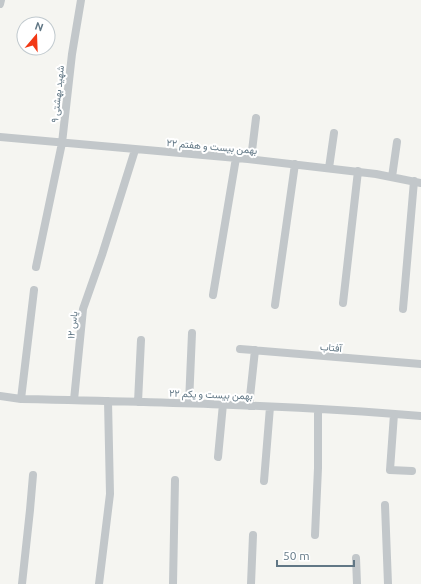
<svg xmlns="http://www.w3.org/2000/svg" width="421" height="584" viewBox="0 0 421 584" font-family="Ubuntu,Vazirmatn,sans-serif">
<style>
.lines{fill:none;stroke-linecap:round;stroke-linejoin:round}
.street{stroke:#c2c7ca;stroke-width:8}
.labels{text-anchor:middle;stroke-width:4;stroke-linejoin:round;paint-order:stroke}
.street-label{font-size:10px;fill:#617785;stroke:#fff}
</style>
<rect width="100%" height="100%" fill="#f5f5f1"/>
<g class="lines">
<path class="street" d="M 0,4 L 1,0
M 0,137 L 248,159 L 376,174 L 421,183
M 251,159 L 256,118
M 329,168 L 334,133
M 392,177 L 397,142
M 36,267 L 62,143 L 72,54 L 81,0
M 213,295 L 236,158
M 343,303 L 358,171
M 275,305 L 295,164
M 403,309 L 414,181
M 240,349 L 421,364
M 0,396 L 21,399 C 155,402 288,405 421,416
M 21,399 L 34,290
M 74,400 L 83,309 L 102,255 L 135,150
M 138,402 L 141,340
M 189,403 L 192,333
M 249,406 L 255,350
M 394,414 L 390,470 L 412,471
M 218,457 L 223,404
M 264,481 L 270,407
M 385,505 L 388,584
M 315,535 L 318,468 L 318,409
M 356,558 L 357,584
M 22,584 L 30,510 L 33,475
M 99,584 L 110,494 L 108,401
M 173,584 L 175,480
M 251,584 L 253,535"/>
</g>
<g class="labels">
<g class="street-label">
<text transform="translate(57 94) rotate(-84)" y="4">شهید بهشتی ۹</text>
<text transform="translate(212 146) rotate(5)" y="4">۲۲ بهمن بیست و هفتم</text>
<text transform="translate(72 325) rotate(-83)" y="4">یاس ۱۲</text>
<text transform="translate(331 347) rotate(5)" y="4">آفتاب</text>
<text transform="translate(211 394) rotate(2)" y="4">۲۲ بهمن بیست و یکم</text>
</g>
</g>
<g transform="translate(36 36) rotate(19)"><circle r="19" fill="#ffffff" stroke="#c0c9ce"/>
<path d="M0-3L7 15L0 10L-7 15Z" fill="#f23814"/>
<text y="-6" font-size="11" font-weight="bold" text-anchor="middle" fill="#617785">N</text>
</g>
<path d="M277 560v6h77v-6" fill="none" stroke="#617785" stroke-width="2"/>
<text x="283" y="560" font-size="12" fill="#617785" stroke="#ffffff" stroke-width="3" paint-order="stroke">50 m</text>
</svg>
